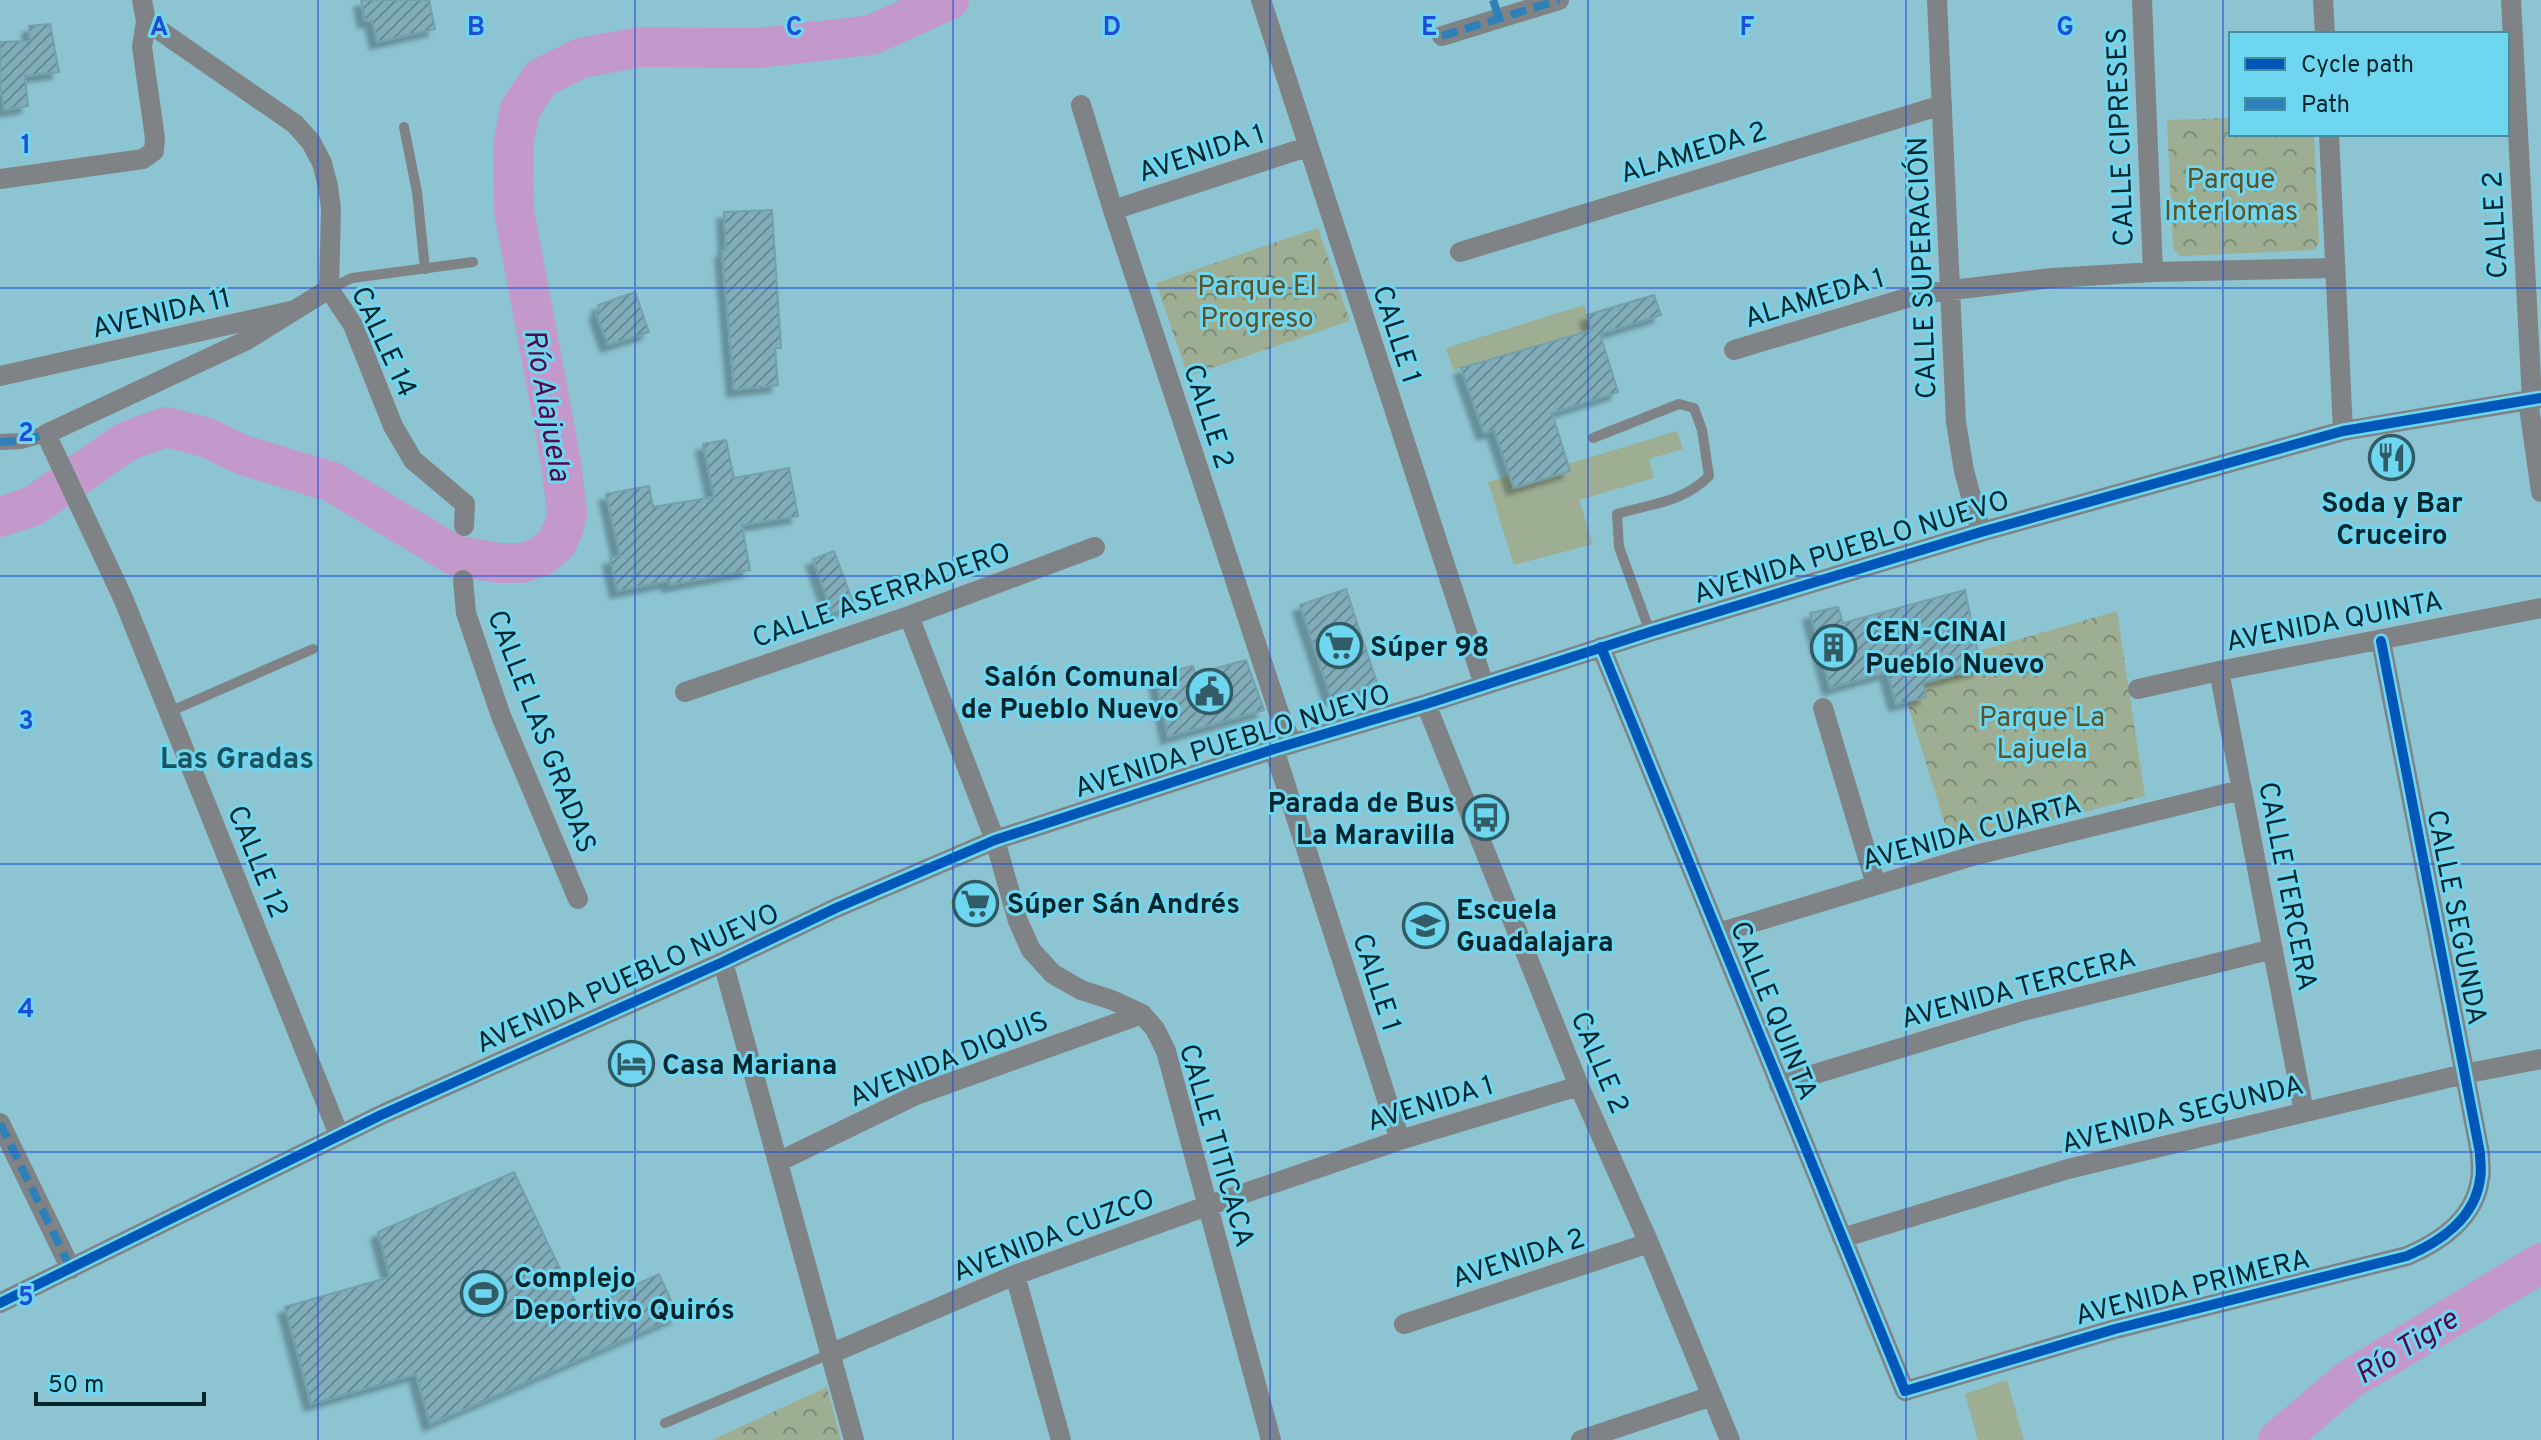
<svg xmlns="http://www.w3.org/2000/svg" width="2541" height="1440" viewBox="0 0 2541 1440" font-family="Overpass,sans-serif">
<style>
.green{fill:#9dae92}
.forest{fill:url(#forest-crowns)}
.lines{fill:none;stroke-linecap:round;stroke-linejoin:round}
.river{stroke:#c399cb;stroke-width:40}
.building{fill:url(#building-hatch);stroke:#72a0ab;stroke-width:2;filter:url(#shadow)}
.service{stroke:#7f8386;stroke-width:10}
.pedestrian{stroke:#7f8386;stroke-width:16}
.minor{stroke:#7f8386;stroke-width:20}
.quiet{stroke:#2d81b8;stroke-width:8;stroke-dasharray:16 8;stroke-linecap:butt}
.cycleway-casing{stroke:#6fd6ef;stroke-width:15}
.cycleway{stroke:#0057b8;stroke-width:10}
.grid{fill:none;stroke:#1d4ed8;stroke-width:2;stroke-opacity:0.55}
.labels{text-anchor:middle;stroke-width:6;stroke-linejoin:round;paint-order:stroke}
.street-label{font-size:28px;fill:#02242b;stroke:#6fd6ef}
.park-label{font-size:28px;fill:#5e5326;stroke:#6fd6ef}
.poi-label{font-size:28px;font-weight:bold;fill:#02242b;stroke:#6fd6ef;text-anchor:start}
.water-label{font-size:30px;font-style:italic;fill:#540749;stroke:#6fd6ef}
.neighbourhood-label{font-size:30px;font-weight:bold;fill:#1a5360;stroke:#6fd6ef}
.grid-label{font-size:26px;text-anchor:middle;font-weight:bold;fill:#1d4ed8;stroke:#6fd6ef;stroke-width:6;stroke-linejoin:round;paint-order:stroke}
</style>
<defs>
<pattern id="forest-crowns" width="20" height="18" patternUnits="userSpaceOnUse" patternTransform="scale(2)"><rect width="20" height="18" fill="#9dae92"/><path d="M2 6a3 3 0 1 1 6 0M12 15a3 3 0 1 1 6 0" fill="none" stroke="#7e8d77"/></pattern>
<pattern id="building-hatch" width="6" height="6" patternUnits="userSpaceOnUse" patternTransform="scale(2)"><rect width="6" height="6" fill="#80adb9"/><path d="M-1 1l2-2M0 6l6-6M5 7l2-2" fill="none" stroke="#678d97"/></pattern>
<filter id="shadow"><feDropShadow dx="-7" dy="7" stdDeviation="2" flood-color="#0004"/></filter>
</defs>
<rect width="100%" height="100%" fill="#8cc4d2"/>
<path class="green" d="M 1584,305 L 1592,330 L 1453,370 L 1446,348 Z
M 1677,431 L 1683,449 L 1649,459 L 1654,478 L 1579,500 L 1593,544 L 1514,565 L 1488,482 L 1510,476 L 1514,488 L 1570,471 L 1568,464 Z
M 2007,1380 L 2024,1440 L 1978,1440 L 1965,1394 Z"/>
<path class="forest" d="M 2231,118 L 2231,134 L 2314,134 L 2319,243 L 2314,250 L 2180,256 L 2173,249 L 2167,120 Z
M 1318,228 L 1350,321 L 1188,376 L 1156,283 Z
M 2117,611 L 2145,796 L 1952,847 L 1907,702 L 1926,697 L 1923,683 L 1981,668 L 1978,651 Z
M 827,1387 L 841,1440 L 712,1440 Z"/>
<g class="lines">
<path class="river" d="M 0,517 L 33,506 L 127,441 L 166,427 L 205,437 L 243,455 L 332,482 L 454,555 L 499,563 L 522,563 L 540,557 L 556,544 L 564,527 L 567,513 L 561,462 L 514,211 L 513,146 L 520,109 L 541,78 L 581,58 L 640,47 L 759,48 L 871,35 L 949,0
M 2278,1440 L 2350,1379 L 2541,1263"/>
</g>
<path class="building" d="M 361,0 L 429,0 L 435,29 L 377,42 L 372,20 L 365,21 Z
M 50,24 L 59,72 L 25,76 L 28,106 L 4,110 L 0,81 L 0,42 L 30,41 L 29,26 Z
M 772,210 L 781,348 L 775,348 L 778,385 L 734,390 L 722,251 L 726,250 L 724,212 Z
M 635,292 L 649,332 L 608,345 L 596,313 L 600,311 L 598,305 Z
M 1654,295 L 1661,315 L 1600,334 L 1618,392 L 1552,413 L 1570,471 L 1514,488 L 1494,430 L 1484,433 L 1461,368 L 1592,330 L 1587,315 Z
M 726,440 L 734,478 L 789,468 L 798,516 L 742,525 L 750,570 L 669,585 L 669,581 L 617,591 L 610,558 L 620,556 L 606,494 L 649,486 L 653,507 L 714,497 L 703,444 Z
M 834,551 L 854,605 L 832,613 L 813,559 Z
M 1346,589 L 1378,686 L 1331,698 L 1300,605 Z
M 1965,590 L 1981,668 L 1923,683 L 1926,697 L 1896,704 L 1887,672 L 1830,688 L 1810,613 L 1838,607 L 1843,623 Z
M 1246,660 L 1264,710 L 1168,737 L 1155,675 L 1193,666 L 1195,674 Z
M 514,1172 L 580,1311 L 659,1274 L 678,1316 L 430,1424 L 416,1374 L 311,1404 L 285,1307 L 390,1277 L 378,1232 Z"/>
<g class="lines">
<path class="service" d="M 404,127 L 417,192 L 425,269
M 329,289 L 352,278 L 473,262
M 1593,438 L 1679,404 L 1694,408 L 1702,430 L 1709,476 C 1684,502 1650,504 1617,514 L 1619,547 L 1650,632
M 169,712 L 313,649
M 665,1423 L 830,1354"/>
<path class="pedestrian" d="M 0,442 L 21,441 L 46,434"/>
<path class="minor" d="M 1261,0 L 1484,685
M 1937,0 L 1956,422 L 1964,471 L 1981,532
M 2142,0 L 2153,272
M 2323,0 L 2325,34
M 2511,0 L 2532,399
M 146,21 L 295,124 L 311,142 L 322,163 L 328,186 L 331,209 L 329,289 L 353,325 L 393,426 L 413,460 L 465,504 L 464,526
M 1442,36 L 1559,0
M 1081,105 L 1113,210 L 1278,710 L 1292,744
M 2329,134 L 2343,431
M 0,179 L 143,159 L 154,151 L 155,138 L 142,47 L 146,21 L 142,0
M 1113,210 L 1307,147
M 1460,252 L 1942,105
M 295,310 L 245,341 L 46,434 L 123,598 L 339,1135
M 1734,350 L 1920,294 L 2052,278 L 2153,272 L 2335,268
M 0,376 L 295,310 L 329,289
M 2528,400 L 2541,492
M 463,580 L 466,613 L 501,716 L 578,899
M 909,616 L 995,840 L 1018,921 L 1031,950 L 1053,974 L 1081,990 L 1112,1000 L 1142,1014 L 1155,1029 L 1166,1051 L 1271,1440
M 1601,647 L 1905,1391 L 2115,1329 L 2407,1256 C 2440,1242 2475,1218 2480,1179 C 2482,1171 2480,1161 2480,1153 L 2381,641
M 2219,671 L 2304,1112
M 2138,689 L 2219,671 L 2541,608
M 685,692 L 909,616 L 1095,547
M 1426,704 L 1579,1086 L 1649,1243 L 1730,1440
M 1823,708 L 1876,885
M 1274,749 L 1400,1140
M 1718,933 L 1976,855 L 2241,790
M 723,962 L 854,1440
M 1779,1085 L 2023,1011 L 2273,949
M 0,1123 L 71,1269
M 778,1162 L 916,1095 L 1142,1014
M 1842,1238 L 2068,1169 L 2464,1074 L 2541,1059
M 1015,1275 L 1061,1440
M 0,1303 L 381,1115 L 723,962 L 836,908 L 995,840 L 1274,749 L 1426,704 L 1650,632 L 1981,532 L 2343,431 L 2541,398
M 1404,1324 L 1649,1243
M 830,1354 L 1015,1275 L 1207,1206 L 1400,1140 L 1579,1086
M 1581,1440 L 1712,1396"/>
<path class="quiet" d="M 1493,0 L 1499,18
M 1442,36 L 1559,0
M 0,442 L 21,441 L 46,434
M 0,1123 L 71,1269"/>
<defs>
<path id="cycleway" d="M 1601,647 L 1905,1391 L 2115,1329 L 2407,1256 C 2440,1242 2475,1218 2480,1179 C 2482,1171 2480,1161 2480,1153 L 2381,641
M 0,1303 L 381,1115 L 723,962 L 836,908 L 995,840 L 1274,749 L 1426,704 L 1650,632 L 1981,532 L 2343,431 L 2541,398"/>
</defs>
<use href="#cycleway" class="cycleway-casing"/>
<use href="#cycleway" class="cycleway"/>
</g>
<path class="grid" d="M 318,0 L 318,1440M 635,0 L 635,1440M 953,0 L 953,1440M 1270,0 L 1270,1440M 1588,0 L 1588,1440M 1906,0 L 1906,1440M 2223,0 L 2223,1440M 0,288 L 2541,288M 0,576 L 2541,576M 0,864 L 2541,864M 0,1152 L 2541,1152"/>
<defs>
<symbol id="restaurant-ring" viewBox="-11 -11 22 22"><circle r="9.5" fill="#6fd6ef" stroke="#325c65" stroke-width="1.5"/><path d="M-5-6h1v4h1v-4h1v4h1v-4h1v5L-1.5 .5V6h-2V.5L-5-1ZM5-6V6H3V1.5H1.5Q1.5-4 5-6Z" fill="#325c65"/></symbol>
<symbol id="supermarket-ring" viewBox="-11 -11 22 22"><circle r="9.5" fill="#6fd6ef" stroke="#325c65" stroke-width="1.5"/><path d="M-6-5.5h2.5l.6 2H6L4.5 2H-2.5L-4.4-4H-6ZM-1.5 3.2a1.3 1.3 0 1 0 .1 0ZM3 3.2a1.3 1.3 0 1 0 .1 0Z" fill="#325c65"/></symbol>
<symbol id="building-ring" viewBox="-11 -11 22 22"><circle r="9.5" fill="#6fd6ef" stroke="#325c65" stroke-width="1.5"/><path d="M-4-6H4V6H1V3H-1V6H-4ZM-2.5-4.3h1.7v1.8h-1.7ZM.8-4.3h1.7v1.8H.8ZM-2.5-1h1.7V.8h-1.7ZM.8-1h1.7V.8H.8Z" fill="#325c65"/></symbol>
<symbol id="civic-ring" viewBox="-11 -11 22 22"><circle r="9.5" fill="#6fd6ef" stroke="#325c65" stroke-width="1.5"/><path d="M-.6-6.5H3V-4.5H.6V-3L4-1V1h2V6H-6V1h2V-1L-.6-3ZM-1.2 2.5V6h2.4V2.5Z" fill="#325c65"/></symbol>
<symbol id="bus-ring" viewBox="-11 -11 22 22"><circle r="9.5" fill="#6fd6ef" stroke="#325c65" stroke-width="1.5"/><path d="M-5-6H5V4H4V6H2V4H-2V6H-4V4H-5ZM-3.5-4V0h7V-4ZM-3.5 1.2v1.5H-2V1.2ZM2 1.2v1.5H3.5V1.2Z" fill="#325c65"/></symbol>
<symbol id="school-ring" viewBox="-11 -11 22 22"><circle r="9.5" fill="#6fd6ef" stroke="#325c65" stroke-width="1.5"/><path d="M0-5L7-2L0 1L-7-2ZM-4 1L0 2.5L4 1V4Q0 6-4 4Z" fill="#325c65"/></symbol>
<symbol id="hotel-ring" viewBox="-11 -11 22 22"><circle r="9.5" fill="#6fd6ef" stroke="#325c65" stroke-width="1.5"/><path d="M-6-4.5h1.5V1H6V5H4.5V3h-9V5H-6ZM-4 0a1.8 1.8 0 1 1 3.6 0ZM.5 0V-2.5h3Q6-2.5 6 0Z" fill="#325c65"/></symbol>
<symbol id="stadium-ring" viewBox="-11 -11 22 22"><circle r="9.5" fill="#6fd6ef" stroke="#325c65" stroke-width="1.5"/><path d="M0-5a6.5 5 0 1 0 0 10a6.5 5 0 1 0 0-10ZM-3.5-1.8h7v3.6h-7Z" fill="#325c65"/></symbol>
</defs>
<g fill-rule="evenodd">
<use href="#restaurant-ring" x="2366" y="432" width="51" height="51"/>
<use href="#supermarket-ring" x="1314" y="620" width="51" height="51"/>
<use href="#building-ring" x="1808" y="622" width="51" height="51"/>
<use href="#civic-ring" x="1184" y="666" width="51" height="51"/>
<use href="#bus-ring" x="1460" y="792" width="51" height="51"/>
<use href="#supermarket-ring" x="950" y="878" width="51" height="51"/>
<use href="#school-ring" x="1400" y="900" width="51" height="51"/>
<use href="#hotel-ring" x="606" y="1038" width="51" height="51"/>
<use href="#stadium-ring" x="458" y="1268" width="51" height="51"/>
</g>
<g class="labels">
<g class="street-label">
<text transform="translate(2119 137) rotate(-92)" y="10">CALLE CIPRESES</text>
<text transform="translate(1693 151) rotate(-17)" y="10">ALAMEDA 2</text>
<text transform="translate(1201 152) rotate(-18)" y="10">AVENIDA 1</text>
<text transform="translate(2494 225) rotate(-93)" y="10">CALLE 2</text>
<text transform="translate(1921 268) rotate(-92)" y="10">CALLE SUPERACIÓN</text>
<text transform="translate(1814 297) rotate(-17)" y="10">ALAMEDA 1</text>
<text transform="translate(161 312) rotate(-13)" y="10">AVENIDA 11</text>
<text transform="translate(1398 334) rotate(72)" y="10">CALLE 1</text>
<text transform="translate(385 341) rotate(65)" y="10">CALLE 14</text>
<text transform="translate(1210 416) rotate(72)" y="10">CALLE 2</text>
<text transform="translate(1851 546) rotate(-17)" y="10">AVENIDA PUEBLO NUEVO</text>
<text transform="translate(881 594) rotate(-19)" y="10">CALLE ASERRADERO</text>
<text transform="translate(2334 620) rotate(-11)" y="10">AVENIDA QUINTA</text>
<text transform="translate(543 731) rotate(69)" y="10">CALLE LAS GRADAS</text>
<text transform="translate(1232 740) rotate(-17)" y="10">AVENIDA PUEBLO NUEVO</text>
<text transform="translate(1971 831) rotate(-15)" y="10">AVENIDA CUARTA</text>
<text transform="translate(259 861) rotate(68)" y="10">CALLE 12</text>
<text transform="translate(2289 886) rotate(79)" y="10">CALLE TERCERA</text>
<text transform="translate(2458 917) rotate(79)" y="10">CALLE SEGUNDA</text>
<text transform="translate(627 977) rotate(-24)" y="10">AVENIDA PUEBLO NUEVO</text>
<text transform="translate(1378 982) rotate(72)" y="10">CALLE 1</text>
<text transform="translate(2018 987) rotate(-15)" y="10">AVENIDA TERCERA</text>
<text transform="translate(1775 1010) rotate(68)" y="10">CALLE QUINTA</text>
<text transform="translate(948 1058) rotate(-22)" y="10">AVENIDA DIQUIS</text>
<text transform="translate(1601 1062) rotate(67)" y="10">CALLE 2</text>
<text transform="translate(1430 1102) rotate(-17)" y="10">AVENIDA 1</text>
<text transform="translate(2182 1113) rotate(-14)" y="10">AVENIDA SEGUNDA</text>
<text transform="translate(1218 1145) rotate(74)" y="10">CALLE TITICACA</text>
<text transform="translate(1053 1234) rotate(-21)" y="10">AVENIDA CUZCO</text>
<text transform="translate(1518 1257) rotate(-18)" y="10">AVENIDA 2</text>
<text transform="translate(2192 1286) rotate(-14)" y="10">AVENIDA PRIMERA</text>
</g>
<g class="park-label">
<text x="2231" y="188">Parque<tspan x="2231" dy="32">Interlomas</tspan></text>
<text x="1257" y="295">Parque El<tspan x="1257" dy="32">Progreso</tspan></text>
<text x="2042" y="726">Parque La<tspan x="2042" dy="32">Lajuela</tspan></text>
</g>
<g class="poi-label">
<text x="2392" y="512" text-anchor="middle">Soda y Bar<tspan x="2392" dy="32">Cruceiro</tspan></text>
<text x="1865" y="641">CEN-CINAI<tspan x="1865" dy="32">Pueblo Nuevo</tspan></text>
<text x="1370" y="656">Súper 98</text>
<text x="1179" y="686" text-anchor="end">Salón Comunal<tspan x="1179" dy="32">de Pueblo Nuevo</tspan></text>
<text x="1455" y="812" text-anchor="end">Parada de Bus<tspan x="1455" dy="32">La Maravilla</tspan></text>
<text x="1007" y="913">Súper Sán Andrés</text>
<text x="1456" y="919">Escuela<tspan x="1456" dy="32">Guadalajara</tspan></text>
<text x="662" y="1074">Casa Mariana</text>
<text x="514" y="1287">Complejo<tspan x="514" dy="32">Deportivo Quirós</tspan></text>
</g>
<g class="water-label">
<text transform="translate(548 405) rotate(80)" y="10">Río Alajuela</text>
<text transform="translate(2406 1346) rotate(-32)" y="10">Río Tigre</text>
</g>
<g class="neighbourhood-label">
<text x="237" y="768">Las Gradas</text>
</g>
</g>
<g class="grid-label">
<text x="159" y="35">A</text>
<text x="476" y="35">B</text>
<text x="794" y="35">C</text>
<text x="1112" y="35">D</text>
<text x="1429" y="35">E</text>
<text x="1747" y="35">F</text>
<text x="2065" y="35">G</text>
<text x="26" y="153">1</text>
<text x="26" y="441">2</text>
<text x="26" y="729">3</text>
<text x="26" y="1017">4</text>
<text x="26" y="1305">5</text>
</g>
<rect x="2229" y="32" width="280" height="104" fill="#6fd6ef" stroke="#438fa1" stroke-width="2"/>
<rect x="2245" y="58" width="40" height="12" fill="#0057b8" stroke="#438fa1" stroke-width="2"/>
<text x="2301" y="72" font-size="24" fill="#02242b">Cycle path</text>
<rect x="2245" y="98" width="40" height="12" fill="#2d81b8" stroke="#438fa1" stroke-width="2"/>
<text x="2301" y="112" font-size="24" fill="#02242b">Path</text>
<path d="M36 1392v12h168v-12" fill="none" stroke="#02242b" stroke-width="4"/>
<text x="48" y="1392" font-size="24" fill="#02242b" stroke="#6fd6ef" stroke-width="6" paint-order="stroke">50 m</text>
</svg>
